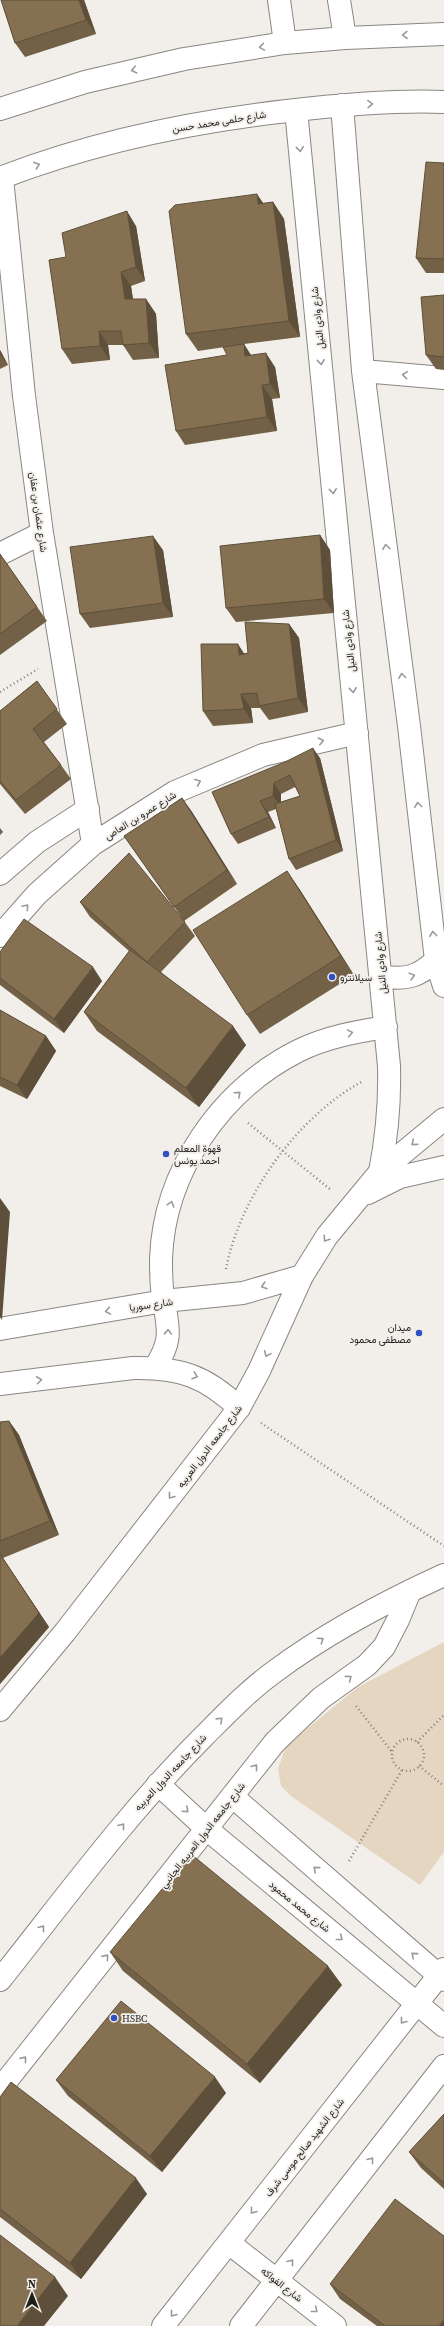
<svg xmlns="http://www.w3.org/2000/svg" width="444" height="2326" viewBox="0 0 444 2326" font-family="'Source Serif 4',Vazirmatn,serif">
<style>
.green{fill:#e4d6c1}
.lines{fill:none;stroke-linecap:round;stroke-linejoin:round}
.minor-casing{stroke:#8a8782;stroke-width:24}
.major-casing{stroke:#8a8782;stroke-width:24}
.path{stroke:#858380;stroke-width:2.5;stroke-dasharray:1 3;stroke-linecap:butt}
.minor{stroke:#fff;stroke-width:22}
.major{stroke:#fff;stroke-width:22}
.wall{fill:#726147;fill-rule:evenodd}
.shaded-wall{fill:#5d4f39}
.building{fill:#857152;stroke:#5d4f39}
.oneway{stroke:#9a9a99}
.poi-dot{fill:#304fc0;stroke:#f2efea;stroke-width:1.5}
.labels{text-anchor:middle;stroke-width:3.5;stroke-linejoin:round;paint-order:stroke}
.street-label{font-size:10px;fill:#1f1e1c;stroke:#f2efea}
.poi-label{font-size:10px;fill:#1f1e1c;stroke:#f2efea;text-anchor:start}
</style>
<rect width="100%" height="100%" fill="#f2efea"/>
<path class="green" d="M 444,1642 L 444,1852 L 420,1885 L 291,1796 L 281,1786 L 278,1769 L 286,1746 L 358,1687 Z"/>
<g class="lines">
<defs>
<path id="minor" d="M 279,0 L 285,43
M 339,0 L 345,38
M 342,105 L 363,371 L 409,726 L 436,960 L 444,986
M 0,109 L 85,82 L 184,59 L 285,43 L 345,38 L 444,34
M 296,110 L 389,1066 C 390,1102 387,1136 380,1172
M 0,178 C 93,142 189,122 287,111 C 339,105 392,100 444,102
M 2,178 L 24,396 L 42,533 L 93,844
M 363,371 L 444,378
M 0,554 L 42,533
M 0,874 L 37,842 L 88,809
M 0,936 L 37,894 L 93,844 L 175,792 L 263,755 L 357,733
M 382,976 C 405,981 420,976 436,960
M 0,1329 L 164,1301 L 243,1293 L 302,1276
M 155,1368 C 172,1340 169,1332 164,1302 C 161,1289 161,1273 161,1259 C 164,1171 221,1090 298,1051 C 326,1037 355,1032 386,1027
M 0,1384 L 133,1368 C 179,1367 206,1376 239,1408
M 158,1784 L 208,1830 L 444,2026
M 232,1796 L 444,1980
M 0,2089 L 275,1742 L 321,1698 L 367,1665 L 384,1647 L 398,1620 L 410,1591
M 229,2243 L 335,2326
M 163,2326 L 444,1969
M 241,2326 L 444,2066"/>
<path id="major" d="M 368,1193 L 400,1177 L 444,1167
M 0,1710 L 65,1632 L 239,1408 L 259,1371 L 302,1276 L 327,1236 L 380,1172 L 444,1119
M 0,1980 C 66,1897 129,1811 204,1736 C 226,1714 249,1690 274,1672 C 326,1633 385,1602 444,1575"/>
</defs>
<use href="#minor" class="minor-casing"/>
<use href="#major" class="major-casing"/>
<path class="path" d="M 0,692 L 38,669
M 248,1123 L 331,1190
M 226,1269 C 240,1196 298,1116 363,1081
M 261,1423 L 444,1546
M 356,1706 L 392,1752
M392 1755a16 16 0 1 1 32 0a16 16 0 1 1-32 0Z
M 417,1742 L 444,1715
M 419,1766 L 444,1786
M 349,1861 L 402,1770"/>
<use href="#minor" class="minor"/>
<use href="#major" class="major"/>
</g>
<path class="wall" d="M 1,0 L 84,0 L 96,34 L 25,57 L 15,43 Z
M 444,163 L 444,273 L 426,273 L 416,258 Z
M 273,202 L 284,219 L 300,337 L 244,344 L 251,355 L 275,367 L 280,398 L 272,399 L 277,431 L 185,445 L 176,431 L 227,355 L 238,345 L 198,351 L 186,334 L 263,204 Z
M 136,226 L 145,281 L 131,286 L 133,299 L 146,299 L 156,314 L 159,358 L 133,360 L 123,345 L 108,345 L 110,360 L 72,364 L 62,349 L 66,257 Z
M 444,295 L 444,370 L 436,369 L 426,355 Z
M 0,350 L 8,365 L 0,369 Z
M 320,535 L 330,550 L 334,613 L 236,622 L 226,608 Z
M 163,550 L 173,617 L 90,628 L 80,614 Z
M 0,554 L 47,621 L 0,655 Z
M 289,624 L 299,638 L 308,712 L 269,720 L 260,708 L 251,708 L 253,723 L 213,726 L 203,711 L 245,654 L 248,653 Z
M 37,681 L 67,724 L 44,742 L 61,765 L 71,779 L 25,814 L 0,784 L 0,711 Z
M 320,758 L 343,851 L 296,870 L 289,859 L 276,809 L 268,812 L 276,828 L 238,844 L 231,834 L 212,792 ZM 295,787 L 300,796 L 281,802 L 281,794 Z
M 182,798 L 192,812 L 237,884 L 184,921 L 195,936 L 161,972 L 246,1045 L 199,1107 L 97,1031 L 84,1012 L 129,951 L 90,917 L 80,902 L 182,918 L 124,836 Z
M 0,828 L 3,832 L 0,835 Z
M 287,871 L 300,890 L 354,975 L 260,1034 L 247,1015 Z
M 0,952 L 102,981 L 64,1033 L 0,985 Z
M 0,1010 L 46,1036 L 56,1051 L 27,1099 L 0,1086 Z
M 9,1421 L 19,1435 L 59,1535 L 3,1558 L 49,1627 L 0,1684 L 0,1422 Z
M 110,1952 L 342,1985 L 260,2083 L 123,1971 Z
M 56,2080 L 226,2093 L 162,2172 L 68,2096 Z
M 0,2097 L 147,2194 L 81,2279 L 0,2217 Z
M 444,2114 L 444,2189 L 421,2168 L 409,2152 Z
M 330,2284 L 444,2326 L 377,2326 L 340,2299 Z"/>
<path class="shaded-wall" d="M 79,0 L 84,0 L 96,34 L 86,20 Z
M 257,194 L 268,210 L 258,204 Z
M 273,202 L 284,219 L 300,337 L 289,321 Z
M 127,211 L 136,226 L 145,281 L 136,267 Z
M 121,272 L 131,286 L 135,314 L 125,299 Z
M 146,299 L 156,314 L 159,358 L 149,343 Z
M 99,331 L 108,345 L 110,360 L 100,346 Z
M 244,344 L 253,359 L 245,356 Z
M 0,350 L 8,365 L 0,354 Z
M 266,353 L 275,367 L 280,398 L 270,384 Z
M 262,385 L 272,399 L 277,431 L 267,417 Z
M 320,535 L 330,550 L 334,613 L 324,599 Z
M 153,536 L 163,550 L 173,617 L 163,603 Z
M 289,624 L 299,638 L 308,712 L 298,698 Z
M 238,644 L 247,658 L 239,655 Z
M 241,694 L 251,708 L 253,723 L 244,709 Z
M 313,748 L 320,758 L 343,851 L 336,840 Z
M 274,783 L 281,794 L 281,807 L 273,796 Z
M 182,798 L 192,812 L 237,884 L 227,870 Z
M 260,801 L 268,812 L 276,828 L 269,817 Z
M 287,871 L 300,890 L 354,975 L 341,956 Z
M 93,967 L 102,981 L 64,1033 L 54,1019 Z
M 233,1026 L 246,1045 L 199,1107 L 186,1088 Z
M 46,1036 L 56,1051 L 27,1099 L 17,1085 Z
M 0,1198 L 10,1212 L 2,1320 L 0,1317 Z
M 9,1421 L 19,1435 L 59,1535 L 50,1521 Z
M 0,1554 L 49,1627 L 0,1684 Z
M 328,1966 L 342,1985 L 260,2083 L 247,2064 Z
M 215,2077 L 226,2093 L 162,2172 L 150,2156 Z
M 136,2178 L 147,2194 L 81,2279 L 70,2263 Z
M 55,2277 L 68,2296 L 44,2326 L 17,2326 Z
M 444,2319 L 444,2326 L 439,2326 Z"/>
<path class="building" d="M 1,0 L 79,0 L 86,20 L 15,43 Z
M 426,162 L 444,163 L 444,259 L 416,258 Z
M 257,194 L 258,204 L 273,202 L 289,321 L 186,334 L 169,211 L 175,205 Z
M 127,211 L 136,267 L 121,272 L 125,299 L 146,299 L 149,343 L 123,345 L 121,331 L 99,331 L 100,346 L 62,349 L 49,260 L 66,257 L 62,233 Z
M 444,295 L 444,357 L 426,355 L 421,297 Z
M 244,344 L 245,356 L 266,353 L 270,384 L 262,385 L 267,417 L 176,431 L 165,365 L 227,355 L 223,347 Z
M 320,535 L 324,599 L 226,608 L 220,546 Z
M 153,536 L 163,603 L 80,614 L 70,547 Z
M 0,554 L 37,607 L 0,634 Z
M 245,622 L 289,624 L 298,698 L 259,706 L 257,693 L 241,694 L 244,709 L 203,711 L 201,644 L 238,644 L 239,655 L 248,653 Z
M 37,681 L 57,709 L 33,729 L 61,765 L 16,800 L 0,781 L 0,711 Z
M 313,748 L 336,840 L 289,859 L 275,804 L 300,796 L 290,775 L 274,783 L 273,796 L 260,801 L 269,817 L 231,834 L 212,792 L 285,762 Z
M 182,798 L 227,870 L 174,907 L 124,836 Z
M 129,853 L 185,922 L 147,962 L 80,902 Z
M 287,871 L 341,956 L 247,1015 L 193,930 Z
M 24,919 L 93,967 L 54,1019 L 0,978 L 0,952 Z
M 130,950 L 233,1026 L 186,1088 L 84,1012 Z
M 0,1010 L 46,1036 L 17,1085 L 0,1077 Z
M 9,1421 L 50,1521 L 0,1541 L 0,1422 Z
M 0,1554 L 39,1613 L 0,1658 Z
M 191,1854 L 328,1966 L 247,2064 L 110,1952 Z
M 121,2001 L 215,2077 L 150,2156 L 56,2080 Z
M 11,2082 L 136,2178 L 70,2263 L 0,2209 L 0,2097 Z
M 444,2114 L 444,2183 L 409,2152 Z
M 395,2199 L 444,2236 L 444,2319 L 439,2326 L 385,2326 L 330,2284 Z
M 0,2235 L 55,2277 L 17,2326 L 0,2326 Z"/>
<defs><path id="oneway-chevron" d="M-2-3.5L2.5 0L-2 3.5" fill="none" stroke-width="1.6" stroke-linecap="round" stroke-linejoin="round"/></defs>
<g class="oneway">
<use href="#oneway-chevron" transform="translate(405 35) rotate(178)"/>
<use href="#oneway-chevron" transform="translate(262 47) rotate(171)"/>
<use href="#oneway-chevron" transform="translate(134 70) rotate(167)"/>
<use href="#oneway-chevron" transform="translate(370 104) rotate(-2)"/>
<use href="#oneway-chevron" transform="translate(300 149) rotate(84)"/>
<use href="#oneway-chevron" transform="translate(37 165) rotate(-20)"/>
<use href="#oneway-chevron" transform="translate(321 362) rotate(84)"/>
<use href="#oneway-chevron" transform="translate(405 375) rotate(-175)"/>
<use href="#oneway-chevron" transform="translate(333 491) rotate(84)"/>
<use href="#oneway-chevron" transform="translate(386 547) rotate(-97)"/>
<use href="#oneway-chevron" transform="translate(402 676) rotate(-97)"/>
<use href="#oneway-chevron" transform="translate(353 690) rotate(84)"/>
<use href="#oneway-chevron" transform="translate(321 741) rotate(-13)"/>
<use href="#oneway-chevron" transform="translate(198 782) rotate(-23)"/>
<use href="#oneway-chevron" transform="translate(418 805) rotate(-97)"/>
<use href="#oneway-chevron" transform="translate(26 907) rotate(-49)"/>
<use href="#oneway-chevron" transform="translate(433 934) rotate(-97)"/>
<use href="#oneway-chevron" transform="translate(412 976) rotate(-15)"/>
<use href="#oneway-chevron" transform="translate(350 1033) rotate(-10)"/>
<use href="#oneway-chevron" transform="translate(238 1094) rotate(-42)"/>
<use href="#oneway-chevron" transform="translate(414 1143) rotate(139)"/>
<use href="#oneway-chevron" transform="translate(171 1204) rotate(-72)"/>
<use href="#oneway-chevron" transform="translate(326 1239) rotate(124)"/>
<use href="#oneway-chevron" transform="translate(264 1286) rotate(162)"/>
<use href="#oneway-chevron" transform="translate(108 1311) rotate(170)"/>
<use href="#oneway-chevron" transform="translate(168 1332) rotate(-88)"/>
<use href="#oneway-chevron" transform="translate(267 1354) rotate(114)"/>
<use href="#oneway-chevron" transform="translate(195 1376) rotate(19)"/>
<use href="#oneway-chevron" transform="translate(39 1380) rotate(-7)"/>
<use href="#oneway-chevron" transform="translate(171 1496) rotate(128)"/>
<use href="#oneway-chevron" transform="translate(321 1640) rotate(-34)"/>
<use href="#oneway-chevron" transform="translate(349 1678) rotate(-37)"/>
<use href="#oneway-chevron" transform="translate(220 1720) rotate(-44)"/>
<use href="#oneway-chevron" transform="translate(255 1767) rotate(-52)"/>
<use href="#oneway-chevron" transform="translate(186 1810) rotate(42)"/>
<use href="#oneway-chevron" transform="translate(122 1826) rotate(-52)"/>
<use href="#oneway-chevron" transform="translate(316 1869) rotate(-139)"/>
<use href="#oneway-chevron" transform="translate(42 1928) rotate(-52)"/>
<use href="#oneway-chevron" transform="translate(340 1938) rotate(39)"/>
<use href="#oneway-chevron" transform="translate(414 1955) rotate(-139)"/>
<use href="#oneway-chevron" transform="translate(106 1957) rotate(-51)"/>
<use href="#oneway-chevron" transform="translate(403 2021) rotate(128)"/>
<use href="#oneway-chevron" transform="translate(24 2059) rotate(-51)"/>
<use href="#oneway-chevron" transform="translate(371 2160) rotate(-52)"/>
<use href="#oneway-chevron" transform="translate(253 2211) rotate(128)"/>
<use href="#oneway-chevron" transform="translate(291 2262) rotate(-52)"/>
<use href="#oneway-chevron" transform="translate(315 2310) rotate(39)"/>
<use href="#oneway-chevron" transform="translate(173 2314) rotate(128)"/>
</g>
<g class="poi-dot">
<circle cx="332" cy="977" r="4"/>
<circle cx="166" cy="1154" r="4"/>
<circle cx="419" cy="1333" r="4"/>
<circle cx="114" cy="2018" r="4"/>
</g>
<g class="labels">
<g class="street-label">
<text transform="translate(219 121) rotate(-9)" y="4">شارع حلمى محمد حسن</text>
<text transform="translate(317 318) rotate(-96)" y="4">شارع وادى النيل</text>
<text transform="translate(39 512) rotate(82)" y="4">شارع عثمان بن عفان</text>
<text transform="translate(348 641) rotate(-96)" y="4">شارع وادى النيل</text>
<text transform="translate(140 815) rotate(-32)" y="4">شارع عمرو بن العاص</text>
<text transform="translate(380 963) rotate(-95)" y="4">شارع وادى النيل</text>
<text transform="translate(151 1304) rotate(-8)" y="4">شارع سوريا</text>
<text transform="translate(209 1446) rotate(-53)" y="4">شارع جامعه الدول العربيه</text>
<text transform="translate(170 1772) rotate(-47)" y="4">شارع جامعه الدول العربيه</text>
<text transform="translate(202 1835) rotate(-52)" y="4">شارع جامعه الدول العربيه الجانبي</text>
<text transform="translate(300 1906) rotate(39)" y="4">شارع محمد محمود</text>
<text transform="translate(304 2147) rotate(-52)" y="4">شارع الشهيد صالح موسى شرف</text>
<text transform="translate(282 2284) rotate(38)" y="4">شارع الفواكه</text>
</g>
<g class="poi-label">
<text x="340" y="981">سيلانترو</text>
<text x="174" y="1152">قهوة المعلم<tspan x="174" dy="12">احمد يونس</tspan></text>
<text x="411" y="1331" text-anchor="end">ميدان<tspan x="411" dy="12">مصطفى محمود</tspan></text>
<text x="122" y="2022">HSBC</text>
</g>
</g>
<g transform="translate(32 2294)" stroke="#f2efea" stroke-width="3" paint-order="stroke">
<path d="M0-3L7 15L0 10L-7 15Z" fill="#1f1e1c"/>
<text y="-6" font-size="11" font-weight="bold" text-anchor="middle" fill="#1f1e1c">N</text>
</g>
</svg>
